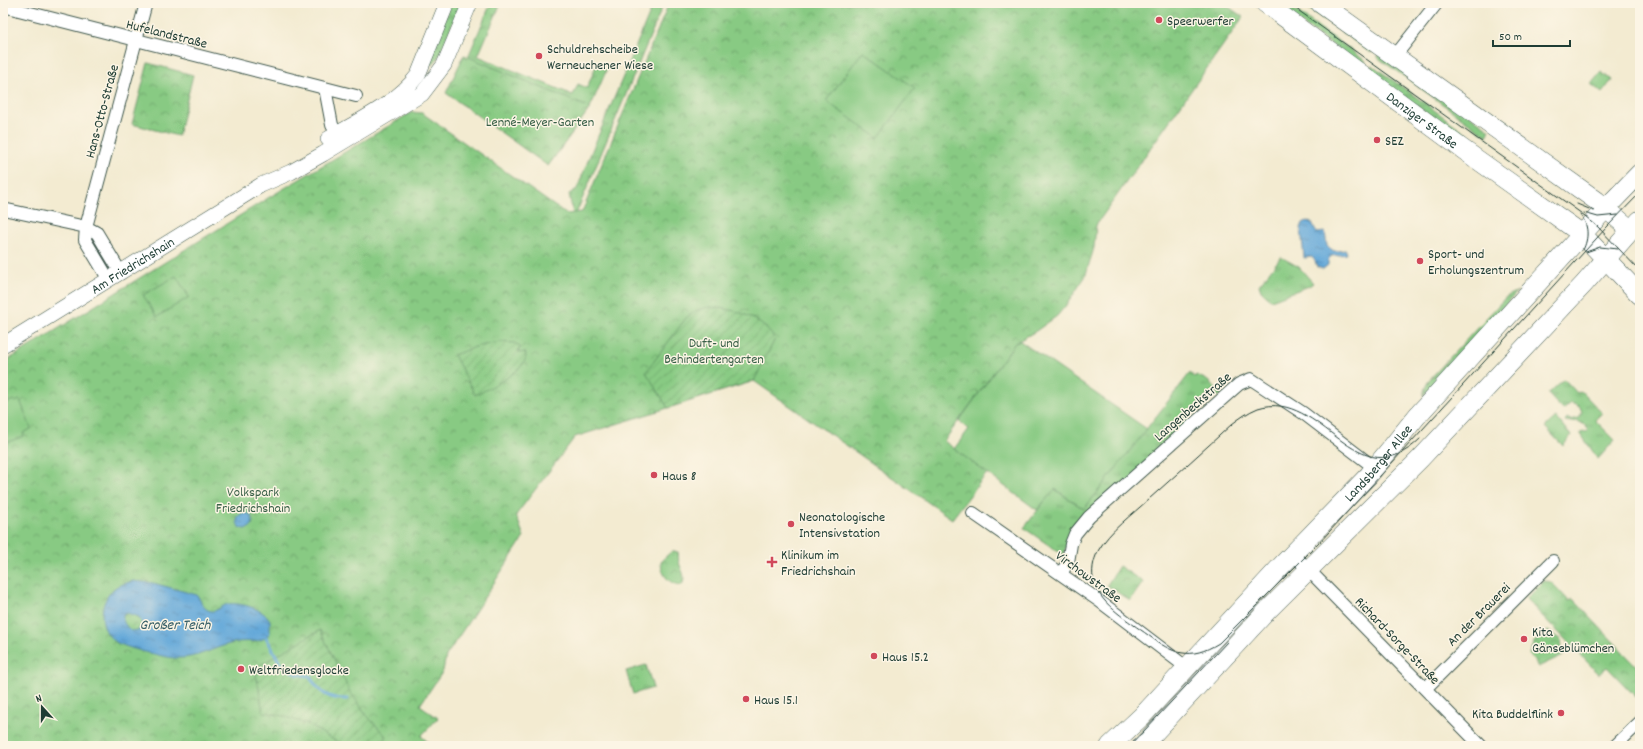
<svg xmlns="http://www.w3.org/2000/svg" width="1643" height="749" viewBox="0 0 1643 749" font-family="Dekko,sans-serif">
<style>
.grass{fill:url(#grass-tufts);stroke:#54845c}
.park{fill:url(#park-crowns);stroke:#54845c}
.garden{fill:url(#garden-furrows);stroke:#54845c}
.pitch{fill:#88ca83;stroke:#54845c}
.water{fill:url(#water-ripples);stroke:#427286;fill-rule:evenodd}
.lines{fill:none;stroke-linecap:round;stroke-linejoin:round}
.stream{stroke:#64a8d9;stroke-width:3}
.minor-casing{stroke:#3f574c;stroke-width:14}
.tertiary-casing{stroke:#3f574c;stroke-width:16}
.primary-casing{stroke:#3f574c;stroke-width:20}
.minor{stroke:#fff;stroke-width:12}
.tertiary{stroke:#fff;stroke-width:15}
.primary{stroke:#fff;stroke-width:19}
.tram{stroke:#1f3d34;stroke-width:1}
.poi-dot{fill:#d1495b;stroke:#fcf5e5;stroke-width:1.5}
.labels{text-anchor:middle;stroke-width:3;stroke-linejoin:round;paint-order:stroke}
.poi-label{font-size:14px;fill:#1f3d34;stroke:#fcf5e5;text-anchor:start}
.street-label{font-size:14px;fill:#1f3d34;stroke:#fcf5e5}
.park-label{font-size:14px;fill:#396048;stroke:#fcf5e5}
.water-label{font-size:15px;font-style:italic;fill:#345d66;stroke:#fcf5e5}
</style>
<defs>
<pattern id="grass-tufts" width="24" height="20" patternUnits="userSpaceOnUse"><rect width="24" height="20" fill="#88ca83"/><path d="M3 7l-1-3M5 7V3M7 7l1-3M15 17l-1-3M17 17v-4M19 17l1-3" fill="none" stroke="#6fa56c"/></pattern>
<pattern id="park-crowns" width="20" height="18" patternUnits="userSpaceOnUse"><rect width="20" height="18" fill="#88ca83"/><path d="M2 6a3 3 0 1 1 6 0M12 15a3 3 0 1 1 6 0" fill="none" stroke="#6fa56c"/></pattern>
<pattern id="garden-furrows" width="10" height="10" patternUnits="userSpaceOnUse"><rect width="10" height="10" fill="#88ca83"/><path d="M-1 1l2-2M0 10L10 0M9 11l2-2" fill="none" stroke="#6fa56c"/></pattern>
<pattern id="water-ripples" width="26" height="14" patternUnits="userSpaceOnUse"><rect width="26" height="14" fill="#64a8d9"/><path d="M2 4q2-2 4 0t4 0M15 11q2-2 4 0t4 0" fill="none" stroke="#528ab1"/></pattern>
</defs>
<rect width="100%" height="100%" fill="#fcf5e5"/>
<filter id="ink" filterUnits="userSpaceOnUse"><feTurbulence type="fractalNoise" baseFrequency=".025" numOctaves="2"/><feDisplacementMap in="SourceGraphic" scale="8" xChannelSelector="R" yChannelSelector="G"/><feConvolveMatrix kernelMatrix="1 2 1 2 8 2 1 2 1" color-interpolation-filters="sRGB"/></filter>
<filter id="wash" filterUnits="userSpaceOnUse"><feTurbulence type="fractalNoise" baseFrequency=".012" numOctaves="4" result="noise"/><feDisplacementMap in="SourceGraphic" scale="16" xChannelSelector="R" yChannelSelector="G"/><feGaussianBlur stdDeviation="0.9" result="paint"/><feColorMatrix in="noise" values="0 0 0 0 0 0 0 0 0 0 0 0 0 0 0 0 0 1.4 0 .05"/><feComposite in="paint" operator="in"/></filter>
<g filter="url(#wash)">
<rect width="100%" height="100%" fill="#f3ebd1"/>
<path class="grass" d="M 451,3 L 461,3 L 439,56 L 433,65 L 426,62 Z
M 491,3 L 501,3 L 478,56 L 573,95 L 578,84 L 587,88 L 596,66 L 594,64 L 607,69 L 590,108 L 551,162 L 460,61 L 464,55 L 468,57 Z
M 654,3 L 664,3 L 576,214 L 573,214 L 569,194 L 577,189 L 591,153 Z
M 1273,3 L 1285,3 L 1366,61 L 1362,66 Z
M 1301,3 L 1312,3 L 1375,48 L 1371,53 Z
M 1381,52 L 1490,130 L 1487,136 L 1377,57 Z
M 1372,65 L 1481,144 L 1477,149 L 1368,71 Z
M 1281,257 L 1299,267 L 1313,283 L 1309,286 L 1271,300 L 1261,291 L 1259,285 Z
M 1518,291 L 1423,396 L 1425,388 L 1429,380 L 1506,297 Z
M 1190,373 L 1195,377 L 1197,375 L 1208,381 L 1222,394 L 1219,397 L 1213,390 L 1186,415 L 1191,422 L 1065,549 L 1063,555 L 1024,528 L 1054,489 L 1084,509 Z
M 1564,379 L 1577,393 L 1581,391 L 1602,413 L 1595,420 L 1615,440 L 1598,459 L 1580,433 L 1588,431 L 1585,425 L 1578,421 L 1571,422 L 1565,421 L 1567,418 L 1570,420 L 1579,418 L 1582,412 L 1580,407 L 1571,403 L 1563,410 L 1548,394 Z
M 1556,417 L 1571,436 L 1563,446 L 1545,427 Z"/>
<path class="park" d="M 669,3 L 1223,3 L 1243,17 L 1096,225 L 1094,248 L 1085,277 L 1067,304 L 1057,316 L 1036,331 L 1015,343 L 944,441 L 987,473 L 952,519 L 754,381 L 575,437 L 516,515 L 524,537 L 446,656 L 443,671 L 420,705 L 438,718 L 421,736 L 433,746 L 3,746 L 3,363 L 268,198 L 412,112 L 422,113 L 566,214 L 582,212 Z
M 464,55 L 590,108 L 548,166 L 446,93 Z
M 148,63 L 193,75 L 178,136 L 132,124 Z
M 1601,72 L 1612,80 L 1602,93 L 1591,84 Z
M 672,551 L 678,552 C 679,556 678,559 679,562 C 681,571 687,576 682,585 C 669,585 661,574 661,561 Z
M 1119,566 L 1143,582 L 1130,601 L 1107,585 Z
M 1544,581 L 1551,582 L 1569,601 L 1573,599 L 1640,670 L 1639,700 L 1607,667 L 1599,674 L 1526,599 Z
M 1548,631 L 1561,640 L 1563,655 L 1538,667 L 1529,654 L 1534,642 Z
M 646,665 L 653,688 L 633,694 L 626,671 Z"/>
<path class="garden" d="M 709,307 C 736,309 759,316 775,339 L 754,381 L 668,408 L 646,372 L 686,318 L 697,310 Z
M 499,342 L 515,343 L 521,348 L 518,350 L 520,353 L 525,352 C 533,368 486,390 475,395 L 454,355 L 475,347 Z
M 320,630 L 350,692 L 369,718 L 386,736 L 380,746 L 344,746 L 307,724 L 280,715 L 263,712 L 255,668 Z"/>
<path class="pitch" d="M 863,51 L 915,88 L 878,138 L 826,101 Z
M 176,276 L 189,297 L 157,317 L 143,295 Z
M 1020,341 L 1147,429 L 1084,509 L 1055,489 L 1037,510 L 954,449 L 969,429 L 959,421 L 1015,343 Z
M 14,400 L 15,402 L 20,400 L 31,429 L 23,433 L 24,436 L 3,444 L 3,404 Z"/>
<path class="water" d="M 1307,221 L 1313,224 L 1315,230 L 1317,233 L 1325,232 L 1327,246 L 1334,251 L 1346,250 L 1347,254 L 1331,256 L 1328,260 L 1328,265 L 1323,269 L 1317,267 L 1315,261 L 1312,257 L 1304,258 L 1301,228 L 1303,223 Z
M237 521a8 8 0 1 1 16 0a8 8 0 1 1-16 0Z
M 133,581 L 153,583 L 197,595 C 200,599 203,608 208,610 C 216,614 220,606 228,604 C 241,602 263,609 270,620 L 270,633 C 260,646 246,639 233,643 C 212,648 197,659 175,658 C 163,657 126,648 116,642 C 97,629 98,601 116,587 C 121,584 127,583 133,581 ZM 127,613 L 139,617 L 142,624 L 139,630 L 131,631 C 126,626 122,622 123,615 Z"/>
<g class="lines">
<path class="stream" d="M 266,637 L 280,663 L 296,674 L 310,676 C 318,692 329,700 348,699"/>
</g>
</g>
<g filter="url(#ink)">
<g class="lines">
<defs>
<path id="minor" d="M 3,6 L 356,96
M 1395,56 L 1437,3
M 325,88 L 332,125 L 337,134
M 3,209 L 86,227 L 97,233 L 121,273
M 109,280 L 85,240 L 86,227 L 146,3
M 973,513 L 1098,600 L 1186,667
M 1293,554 L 1481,746
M 1061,574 L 1068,562 L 1071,544 L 1075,534 L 1089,517 L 1239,384 L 1251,379 L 1303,413 L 1375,468
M 1425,689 L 1553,561
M 1615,746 L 1640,722"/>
<g id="tertiary">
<path d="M 328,139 C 358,121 396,104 418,75 L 447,3"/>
<path id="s1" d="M 3,345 L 261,185 L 291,172 L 323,154 L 422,94 L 444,65 L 470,3"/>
</g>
<g id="primary">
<path id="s2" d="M 1265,3 L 1461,148 L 1582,234 L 1640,295"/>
<path d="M 1320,3 L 1597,201 L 1631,230"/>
<path id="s3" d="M 1110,746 L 1142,716 L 1282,565 L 1369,475 L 1417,416 L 1606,208 L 1640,173"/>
<path d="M 1142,746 L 1267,611 L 1420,459 L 1584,284 L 1640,220"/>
</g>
</defs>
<use href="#minor" class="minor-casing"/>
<use href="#tertiary" class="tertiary-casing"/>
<use href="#primary" class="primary-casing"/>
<use href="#minor" class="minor"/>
<use href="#tertiary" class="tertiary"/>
<use href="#primary" class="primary"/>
<path class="tram" d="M 1288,3 L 1585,216 L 1598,227 L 1640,271
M 1577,204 L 1594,211
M 1584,213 L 1598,217 L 1618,215
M 1580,214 C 1589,225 1589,238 1583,250
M 1586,252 L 1600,247 L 1618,249
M 1420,439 C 1357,501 1322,388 1258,408 C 1248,412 1240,418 1232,424 C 1205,449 1177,474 1149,499 C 1132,515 1110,530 1098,551 C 1093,561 1091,572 1094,583 C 1102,606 1129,621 1148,635 C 1173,654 1190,661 1219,643 L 1319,543 L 1606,228 L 1640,193
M 1130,746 L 1227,642"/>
</g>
</g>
<g class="poi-dot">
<circle cx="1159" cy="20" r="4"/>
<circle cx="539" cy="56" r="4"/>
<circle cx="1377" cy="140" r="4"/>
<circle cx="1420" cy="261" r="4"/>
<circle cx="654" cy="475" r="4"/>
<circle cx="791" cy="524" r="4"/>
<path d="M770 556h4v4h4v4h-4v4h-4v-4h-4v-4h4z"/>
<circle cx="1524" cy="639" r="4"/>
<circle cx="874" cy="656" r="4"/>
<circle cx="241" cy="669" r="4"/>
<circle cx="746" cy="699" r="4"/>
<circle cx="1561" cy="713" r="4"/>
</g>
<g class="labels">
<g class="poi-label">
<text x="1167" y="25">Speerwerfer</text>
<text x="547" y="53">Schuldrehscheibe<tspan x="547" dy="16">Werneuchener Wiese</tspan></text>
<text x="1385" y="145">SEZ</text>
<text x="1428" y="258">Sport- und<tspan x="1428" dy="16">Erholungszentrum</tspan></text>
<text x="662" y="480">Haus 8</text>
<text x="799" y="521">Neonatologische<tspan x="799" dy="16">Intensivstation</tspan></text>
<text x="781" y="559">Klinikum im<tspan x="781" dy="16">Friedrichshain</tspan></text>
<text x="1532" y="636">Kita<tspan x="1532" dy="16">Gänseblümchen</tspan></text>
<text x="882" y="661">Haus 15.2</text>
<text x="249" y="674">Weltfriedensglocke</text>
<text x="754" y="704">Haus 15.1</text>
<text x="1553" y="718" text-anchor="end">Kita Buddelflink</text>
</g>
<g class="street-label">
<text transform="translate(167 33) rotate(14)" y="5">Hufelandstraße</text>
<text transform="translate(101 111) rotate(-75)" y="5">Hans-Otto-Straße</text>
<text dy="5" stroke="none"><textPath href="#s2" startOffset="196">Danziger Straße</textPath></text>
<text dy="5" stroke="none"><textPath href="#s1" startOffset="152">Am Friedrichshain</textPath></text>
<text transform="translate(1192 406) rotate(-41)" y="5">Langenbeckstraße</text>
<text dy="5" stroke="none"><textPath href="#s3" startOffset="390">Landsberger Allee</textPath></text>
<text transform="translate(1089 576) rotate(36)" y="5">Virchowstraße</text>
<text transform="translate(1478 614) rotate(-45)" y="5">An der Brauerei</text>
<text transform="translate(1398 640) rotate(46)" y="5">Richard-Sorge-Straße</text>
</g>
<g class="park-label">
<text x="540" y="126">Lenné-Meyer-Garten</text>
<text x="714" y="347">Duft- und<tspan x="714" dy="16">Behindertengarten</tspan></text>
<text x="253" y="496">Volkspark<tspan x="253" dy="16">Friedrichshain</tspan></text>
</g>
<g class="water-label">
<text x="175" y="629">Großer Teich</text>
</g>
</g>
<rect width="1643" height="749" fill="none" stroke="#fcf5e5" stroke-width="16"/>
<g transform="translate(42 707) rotate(339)" stroke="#fcf5e5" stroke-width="3" paint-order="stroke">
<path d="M0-3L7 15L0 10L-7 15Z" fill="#1f3d34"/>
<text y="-6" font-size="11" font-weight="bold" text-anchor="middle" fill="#1f3d34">N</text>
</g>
<path d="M1493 40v6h77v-6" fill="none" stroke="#1f3d34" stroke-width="2"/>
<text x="1499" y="40" font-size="12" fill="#1f3d34" stroke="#fcf5e5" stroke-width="3" paint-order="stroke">50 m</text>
</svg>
